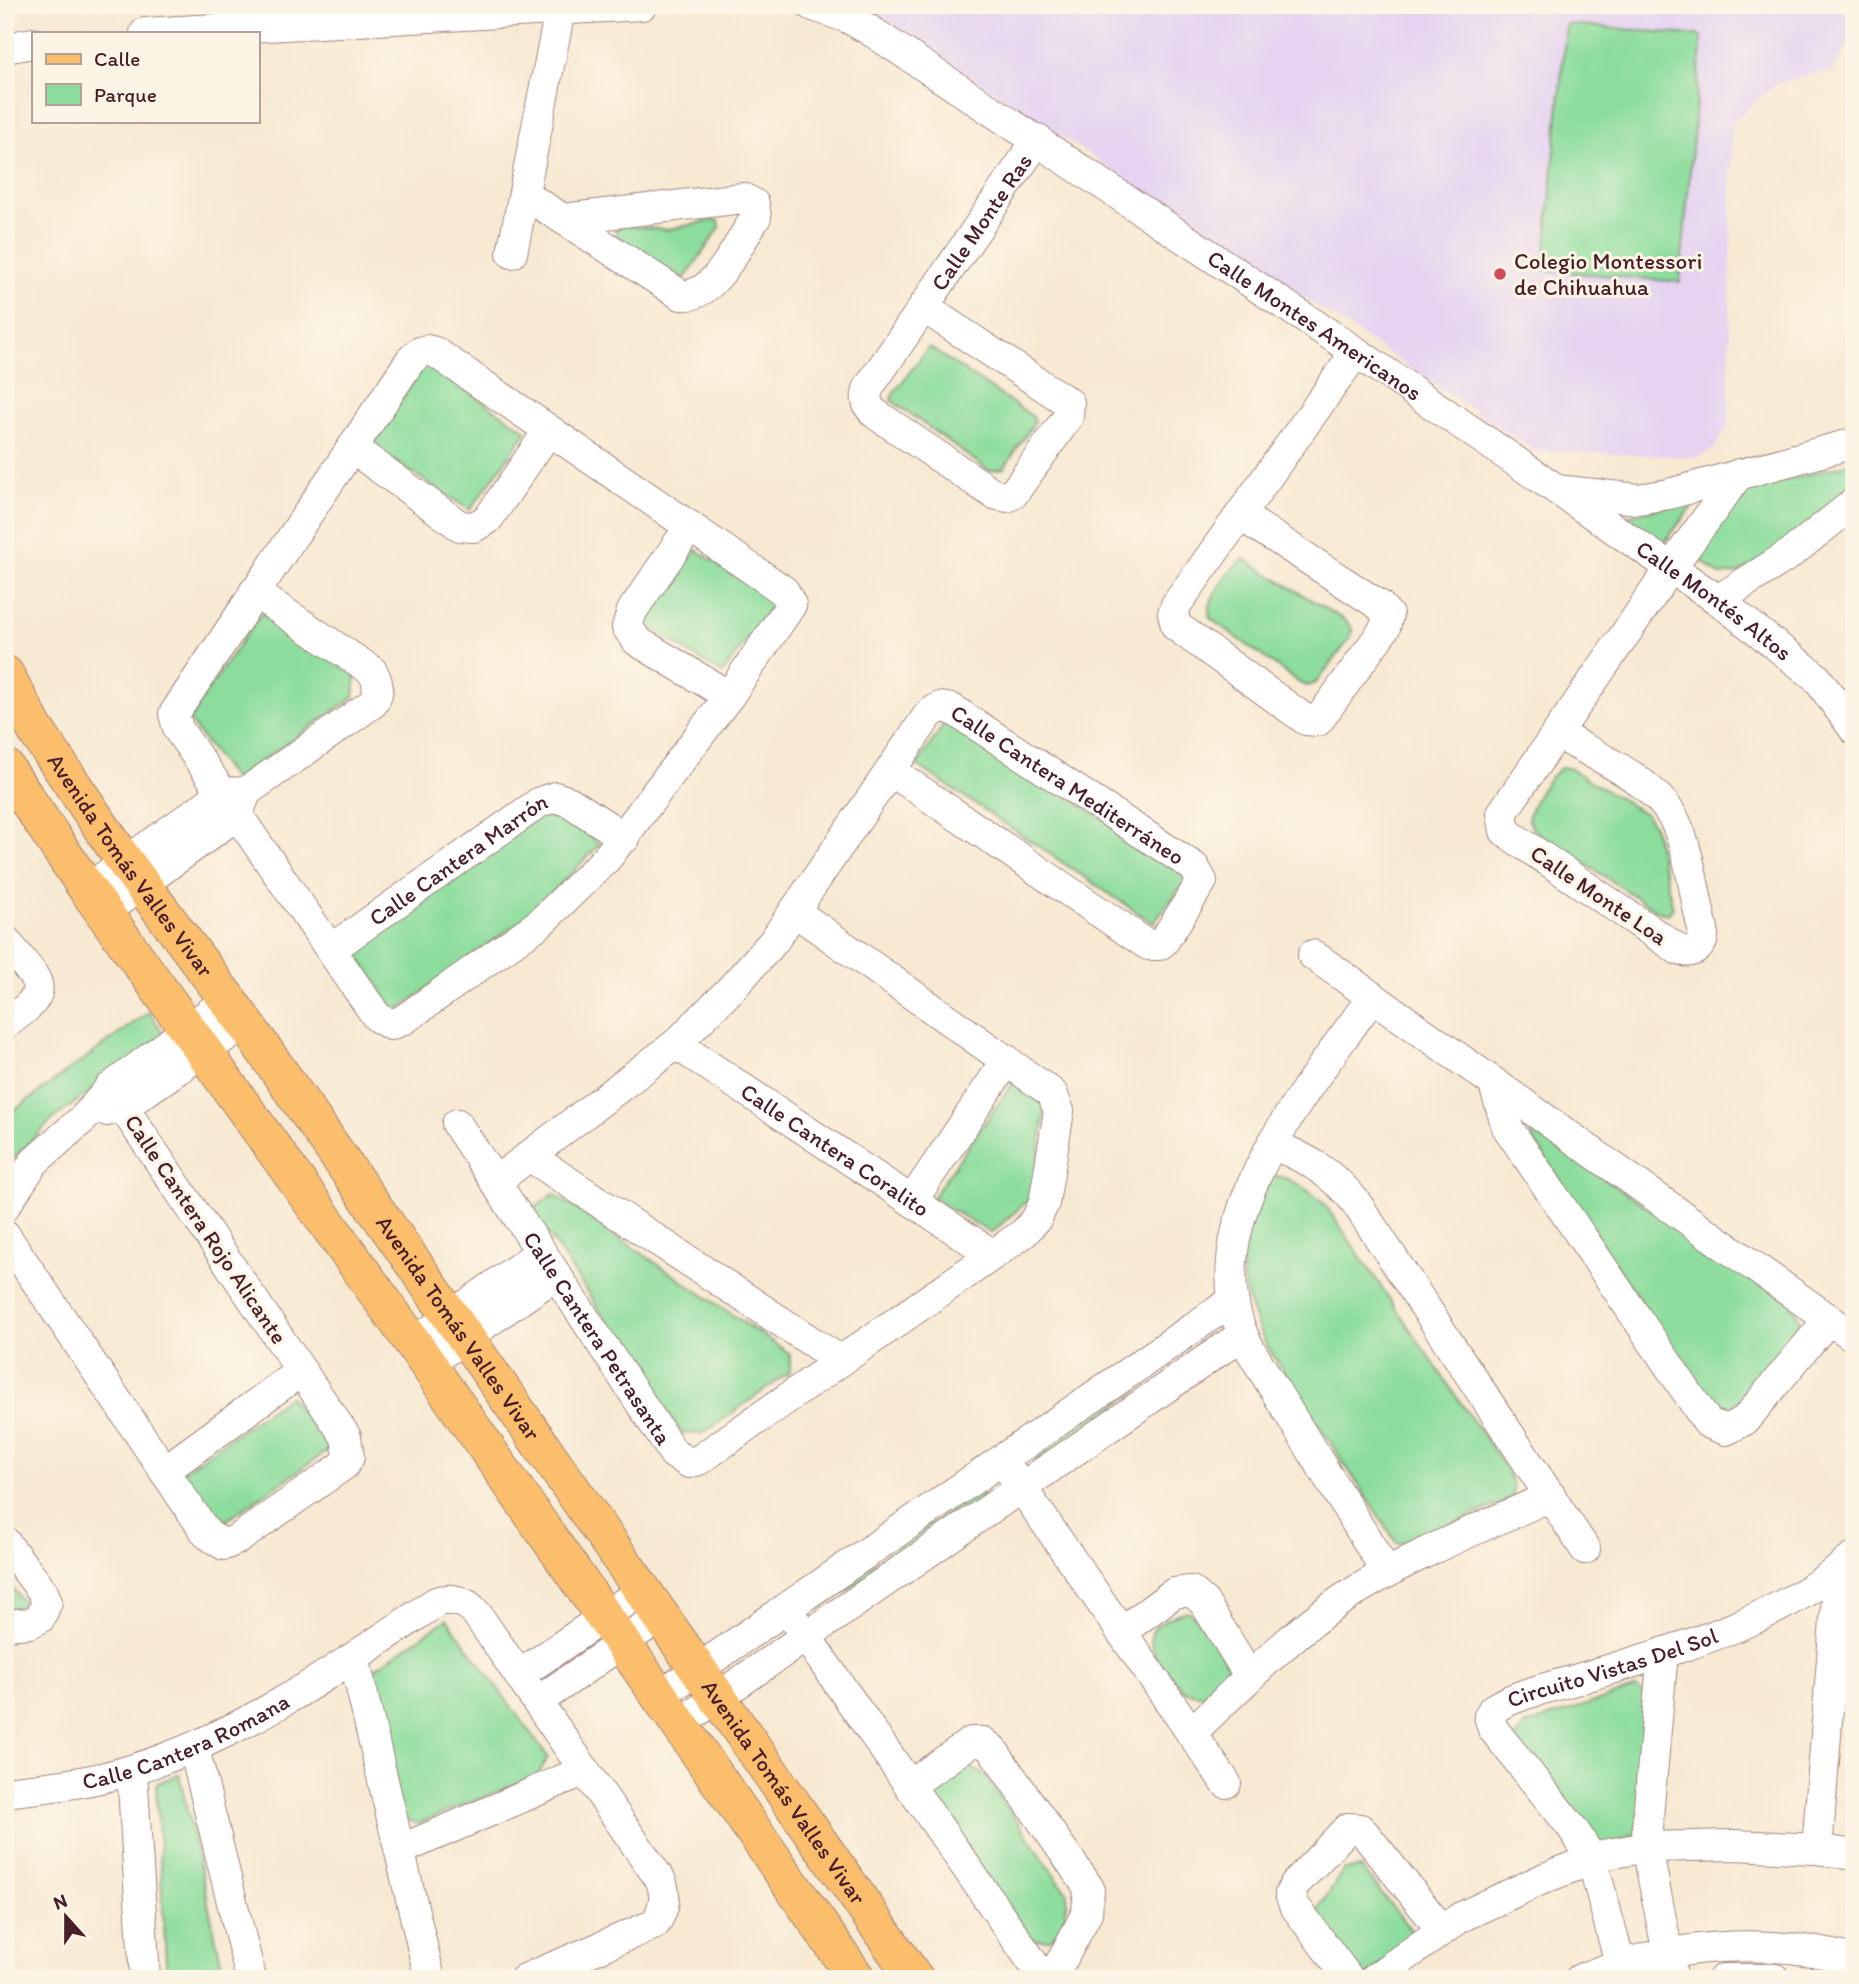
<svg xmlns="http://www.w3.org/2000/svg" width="1859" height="1984" viewBox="0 0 1859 1984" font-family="Itim,sans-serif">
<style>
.built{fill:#e5d3f1}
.green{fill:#8cdd9d;stroke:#6b7e64;stroke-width:2}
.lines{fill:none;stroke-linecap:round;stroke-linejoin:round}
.minor-casing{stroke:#a0847e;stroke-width:32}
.major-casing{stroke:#a0847e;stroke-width:39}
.minor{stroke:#fff;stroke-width:30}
.major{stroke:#fabe6d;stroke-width:37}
.poi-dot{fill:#d1495b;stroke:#fcf5e5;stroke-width:2.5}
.labels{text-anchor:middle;stroke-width:6;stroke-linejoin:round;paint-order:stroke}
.street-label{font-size:23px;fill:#4a1f2b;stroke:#fcf5e5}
.poi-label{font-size:23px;fill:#4a1f2b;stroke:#fcf5e5;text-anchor:start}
</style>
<rect width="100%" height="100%" fill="#fcf5e5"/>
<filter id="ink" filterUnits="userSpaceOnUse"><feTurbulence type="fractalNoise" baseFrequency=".0143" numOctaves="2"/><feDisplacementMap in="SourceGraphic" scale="14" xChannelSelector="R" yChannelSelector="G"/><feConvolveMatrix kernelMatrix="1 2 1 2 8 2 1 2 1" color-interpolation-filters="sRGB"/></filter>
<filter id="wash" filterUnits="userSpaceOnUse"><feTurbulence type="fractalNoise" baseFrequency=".00686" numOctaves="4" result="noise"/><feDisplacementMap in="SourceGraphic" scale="28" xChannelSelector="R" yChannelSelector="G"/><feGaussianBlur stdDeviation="1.57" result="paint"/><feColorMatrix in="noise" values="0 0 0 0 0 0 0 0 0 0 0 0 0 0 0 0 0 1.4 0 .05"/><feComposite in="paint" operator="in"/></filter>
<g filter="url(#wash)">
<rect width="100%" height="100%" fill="#f7e9d2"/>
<path class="built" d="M 864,5 L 1848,5 L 1853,35 L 1832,73 L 1820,72 L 1776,84 L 1732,123 L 1729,425 L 1714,449 L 1699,457 L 1535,451 Z"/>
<path class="green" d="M 1566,24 L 1702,36 L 1680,282 L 1544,270 Z
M 714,220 L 719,221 L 720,227 L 685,278 L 677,277 L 617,236 L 615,230 L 623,225 L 666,230 Z
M 929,347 L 1033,417 L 1035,421 L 1004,468 L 989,471 L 891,400 L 893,394 Z
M 425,363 L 527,431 L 470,510 L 371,446 Z
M 1854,462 L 1854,485 L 1813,529 L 1738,573 L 1720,575 L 1699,559 L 1698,553 L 1722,517 L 1748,491 Z
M 1688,501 L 1692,503 L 1691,508 L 1663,544 L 1626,516 Z
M 696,550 L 775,600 L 722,674 L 644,623 Z
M 1244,559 L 1346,621 L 1352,629 L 1351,637 L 1316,683 L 1308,686 L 1301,684 L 1210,618 C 1205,600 1229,569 1244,559 Z
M 261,613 L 356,676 L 354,697 L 234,780 L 188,719 Z
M 958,722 L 1189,877 L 1153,923 L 917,765 L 944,724 Z
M 1561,768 L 1569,768 L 1645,814 L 1653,824 L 1673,908 L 1668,914 L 1659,912 L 1534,830 L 1528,820 C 1531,802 1547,778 1561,768 Z
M 551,807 L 600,844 L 533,912 L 396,1011 L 350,945 Z
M 149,1012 L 165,1035 L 52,1120 L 5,1167 L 5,1117 Z
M 1015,1080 L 1046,1105 L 1033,1196 L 991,1233 L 932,1198 Z
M 1535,1133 L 1787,1300 C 1793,1307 1800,1314 1799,1323 C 1797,1339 1746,1403 1731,1407 C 1723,1409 1716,1407 1709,1405 L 1530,1135 Z
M 1266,1175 C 1291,1175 1307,1189 1325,1205 L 1506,1469 L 1513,1485 L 1513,1498 L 1406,1544 L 1396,1542 L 1265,1343 C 1253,1315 1237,1280 1242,1248 C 1246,1224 1259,1199 1266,1175 Z
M 554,1194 L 790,1354 L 790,1372 L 702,1434 L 682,1433 L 532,1210 Z
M 1151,1373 L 1149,1382 L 1046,1456 L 1035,1460 L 1037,1450 Z
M 289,1396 L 330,1449 L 214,1529 L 176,1476 Z
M 975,1494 L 984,1494 L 979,1501 L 821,1608 L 825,1596 Z
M 5,1578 L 26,1606 L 5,1609 Z
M 1188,1611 C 1198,1618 1230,1659 1227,1672 C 1224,1682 1212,1690 1203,1695 L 1184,1691 C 1170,1674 1132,1640 1162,1622 C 1171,1617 1178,1612 1188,1611 Z
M 447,1619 L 548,1757 L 538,1775 L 417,1824 L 397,1815 L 367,1674 Z
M 1636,1688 L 1655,1702 L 1640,1832 L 1601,1850 L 1512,1744 L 1524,1726 Z
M 968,1766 L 985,1775 L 1067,1893 C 1068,1910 1063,1927 1051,1939 L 1032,1940 L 932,1797 C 936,1780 951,1768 968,1766 Z
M 179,1774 L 225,1979 L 167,1979 L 156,1784 Z
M 1361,1868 L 1414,1934 L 1366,1978 L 1316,1913 L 1344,1869 Z"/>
</g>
<g filter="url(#ink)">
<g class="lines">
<defs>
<g id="minor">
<path id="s1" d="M 811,5 L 848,18 L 871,31 L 1356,352 L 1718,600 L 1816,677 L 1854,729"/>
<path d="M 145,33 L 642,5"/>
<path d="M 5,48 L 33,43"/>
<path d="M 524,194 L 681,295 C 714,300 739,242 756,217 L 754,204 L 743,198 L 563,219"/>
<path d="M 512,253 L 560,10"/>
<path id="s2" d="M 923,307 L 1069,403 L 1068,417 L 1013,494 L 1007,497 L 994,494 L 877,415 C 867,407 864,400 869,387 L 1038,139"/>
<path d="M 427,350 L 435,352 L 784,591 L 791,605 L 729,696 L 607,858 L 540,923 L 403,1020 L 391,1025 L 377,1017 L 178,729 L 174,714 L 410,361 L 420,352 Z"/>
<path d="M 352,448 L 460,526 L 474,527 L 488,519 L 549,430"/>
<path d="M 1566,491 L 1638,499 L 1669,494 L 1854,443"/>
<path d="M 1240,515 L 1379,605 L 1388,615 L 1385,628 L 1318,721 L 1306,720 L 1176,626 L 1173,613 L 1176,605 L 1356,352"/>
<path d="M 690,526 L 632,611 L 627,627 L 637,641 L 729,696"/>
<path d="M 1718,600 L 1790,554 L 1854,503"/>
<path d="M 1558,734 C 1596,757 1652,778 1674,819 C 1690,851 1694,894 1703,929 C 1705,945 1695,955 1679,950 L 1513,837 L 1505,831 L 1502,813 L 1670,569 L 1739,474"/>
<path d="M 87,889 L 223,793 L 246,792 L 373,703 C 380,691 379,683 372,671 L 254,592"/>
<path d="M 104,912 L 238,814 L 245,795"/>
<path d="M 5,940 C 38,983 58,988 5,1024"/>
<path id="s3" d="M 331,949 L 540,802 L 555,797 L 570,802 L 625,838"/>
<path d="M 1313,955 L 1854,1337"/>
<path d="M 1372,997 C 1307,1091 1183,1231 1251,1351 L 1387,1573"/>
<path id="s4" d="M 676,1044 L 993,1255"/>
<path d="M 1493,1082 L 1507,1127 L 1708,1423 L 1726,1430 L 1745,1420 L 1829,1319"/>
<path d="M 107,1111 L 123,1107 L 245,1023"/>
<path id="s5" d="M 457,1124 L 674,1454 L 689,1463 L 699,1460 L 1024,1233 L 1037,1218 L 1044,1203 L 1059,1111 L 1052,1093 L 794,911"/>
<path d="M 1272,1144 C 1306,1158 1331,1172 1355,1201 L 1585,1549"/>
<path d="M 529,1156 L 841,1361"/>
<path id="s6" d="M 495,1182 L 676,1044 L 731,989 L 773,942 L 929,714 L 940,707 L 952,709 L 1194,867 L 1202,881 L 1164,941 L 1159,945 L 1148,945 L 891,771"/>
<path d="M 912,1201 L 1007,1060"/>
<path d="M 5,1206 L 34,1162 L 86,1116 L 110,1088 L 228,999"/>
<path d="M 5,1235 L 207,1534 L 224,1545 L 238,1539 L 344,1465 L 349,1457 L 346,1437 L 110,1088"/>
<path d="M 413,1343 L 541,1252"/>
<path d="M 427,1364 L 556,1275"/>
<path d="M 164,1471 L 301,1371"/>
<path d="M 1010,1471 L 1226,1783"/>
<path d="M 5,1542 L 43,1592 L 47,1602 L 40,1618 L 30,1623 L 5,1625"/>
<path d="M 786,1608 L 1040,1973 L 1049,1977 L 1054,1975 L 1087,1913 L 1089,1888 L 992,1749 L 983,1742 L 971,1742 L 910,1785"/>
<path d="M 1121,1632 L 1174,1593 L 1191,1591 L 1204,1602 L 1250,1677"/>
<path d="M 1663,1653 L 1647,1828 L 1651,1868 L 1673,1979"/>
<path d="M 354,1658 L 430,1979"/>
<path d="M 519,1675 L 643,1590"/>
<path d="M 659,1696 L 1232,1301"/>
<path d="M 537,1702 L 661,1616"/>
<path d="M 679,1724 L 1242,1335"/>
<path d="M 1191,1733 C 1239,1688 1285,1639 1340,1601 C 1405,1557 1480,1528 1551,1496"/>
<path d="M 194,1748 L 251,1979"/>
<path d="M 132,1770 L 145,1979"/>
<path id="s7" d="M 5,1792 C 48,1787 89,1783 131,1770 C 243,1736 340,1667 436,1602 C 451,1597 467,1601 476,1613 L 661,1881 C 667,1897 664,1909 655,1924 L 525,1979"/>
<path d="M 1817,1849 L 1839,1570"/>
<path d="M 400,1850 L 585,1770"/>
<path d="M 1349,1979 L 1294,1905 L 1290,1894 L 1295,1884 L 1348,1828 L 1360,1829 L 1365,1834 L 1441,1929"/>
<path d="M 1374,1979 L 1461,1917 L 1547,1877 L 1608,1854 L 1648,1847 L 1735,1845 L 1817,1849 L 1854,1855"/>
<path d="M 1580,1979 C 1665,1944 1765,1936 1854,1960"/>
<path id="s8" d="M 1624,1979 L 1592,1859 L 1573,1829 L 1493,1729 L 1489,1716 L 1493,1709 C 1520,1692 1558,1686 1588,1676 C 1680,1648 1780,1621 1854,1557"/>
<path d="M 1723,1979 L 1775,1979"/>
</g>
<g id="major">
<path id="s9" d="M 5,674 L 35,729 L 125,862 L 245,1023 L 915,1979"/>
<path d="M 5,767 L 87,889 L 413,1343 L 857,1979"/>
</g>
</defs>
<use href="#minor" class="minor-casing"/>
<use href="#major" class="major-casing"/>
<use href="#minor" class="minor"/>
<use href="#major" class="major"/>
</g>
</g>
<circle class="poi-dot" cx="1500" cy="274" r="7"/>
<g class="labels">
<g class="street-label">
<text dy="8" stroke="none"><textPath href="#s2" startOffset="676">Calle Monte Ras</textPath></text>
<text dy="8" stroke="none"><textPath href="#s1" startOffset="598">Calle Montes Americanos</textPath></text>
<text dy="8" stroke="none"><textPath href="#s1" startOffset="1083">Calle Montés Altos</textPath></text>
<text dy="8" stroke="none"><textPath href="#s6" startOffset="808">Calle Cantera Mediterráneo</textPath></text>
<text dy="8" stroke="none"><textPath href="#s3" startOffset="156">Calle Cantera Marrón</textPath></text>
<text dy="8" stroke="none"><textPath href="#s9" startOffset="229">Avenida Tomás Valles Vivar</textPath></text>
<text transform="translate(1599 895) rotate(34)" y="8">Calle Monte Loa</text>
<text dy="8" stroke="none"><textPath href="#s4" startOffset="191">Calle Cantera Coralito</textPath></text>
<text transform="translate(206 1229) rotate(56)" y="8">Calle Cantera Rojo Alicante</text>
<text dy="8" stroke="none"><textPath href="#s9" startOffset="796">Avenida Tomás Valles Vivar</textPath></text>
<text dy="8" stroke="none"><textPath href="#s5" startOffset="256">Calle Cantera Petrasanta</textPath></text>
<text dy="8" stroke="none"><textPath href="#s8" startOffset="436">Circuito Vistas Del Sol</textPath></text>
<text dy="8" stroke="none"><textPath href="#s7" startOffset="189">Calle Cantera Romana</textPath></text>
<text dy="8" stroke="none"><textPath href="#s9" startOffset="1363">Avenida Tomás Valles Vivar</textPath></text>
</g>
<g class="poi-label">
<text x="1514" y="269">Colegio Montessori<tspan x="1514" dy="26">de Chihuahua</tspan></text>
</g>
</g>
<rect width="1859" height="1984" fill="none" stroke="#fcf5e5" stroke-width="28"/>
<rect x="32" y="32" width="228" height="91" fill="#fcf5e5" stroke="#b59f9b" stroke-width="2"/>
<rect x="46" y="54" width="35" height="10" fill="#fabe6d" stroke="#b59f9b" stroke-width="2"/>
<text x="94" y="66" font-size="21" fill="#4a1f2b">Calle</text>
<rect x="46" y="84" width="35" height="21" fill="#8cdd9d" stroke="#b59f9b" stroke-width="2"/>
<text x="94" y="102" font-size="21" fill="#4a1f2b">Parque</text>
<g transform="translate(66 1917) rotate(339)" stroke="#fcf5e5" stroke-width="5" paint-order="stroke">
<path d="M0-5L12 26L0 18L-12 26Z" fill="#4a1f2b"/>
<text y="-10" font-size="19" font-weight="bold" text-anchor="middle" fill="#4a1f2b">N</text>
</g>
</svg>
